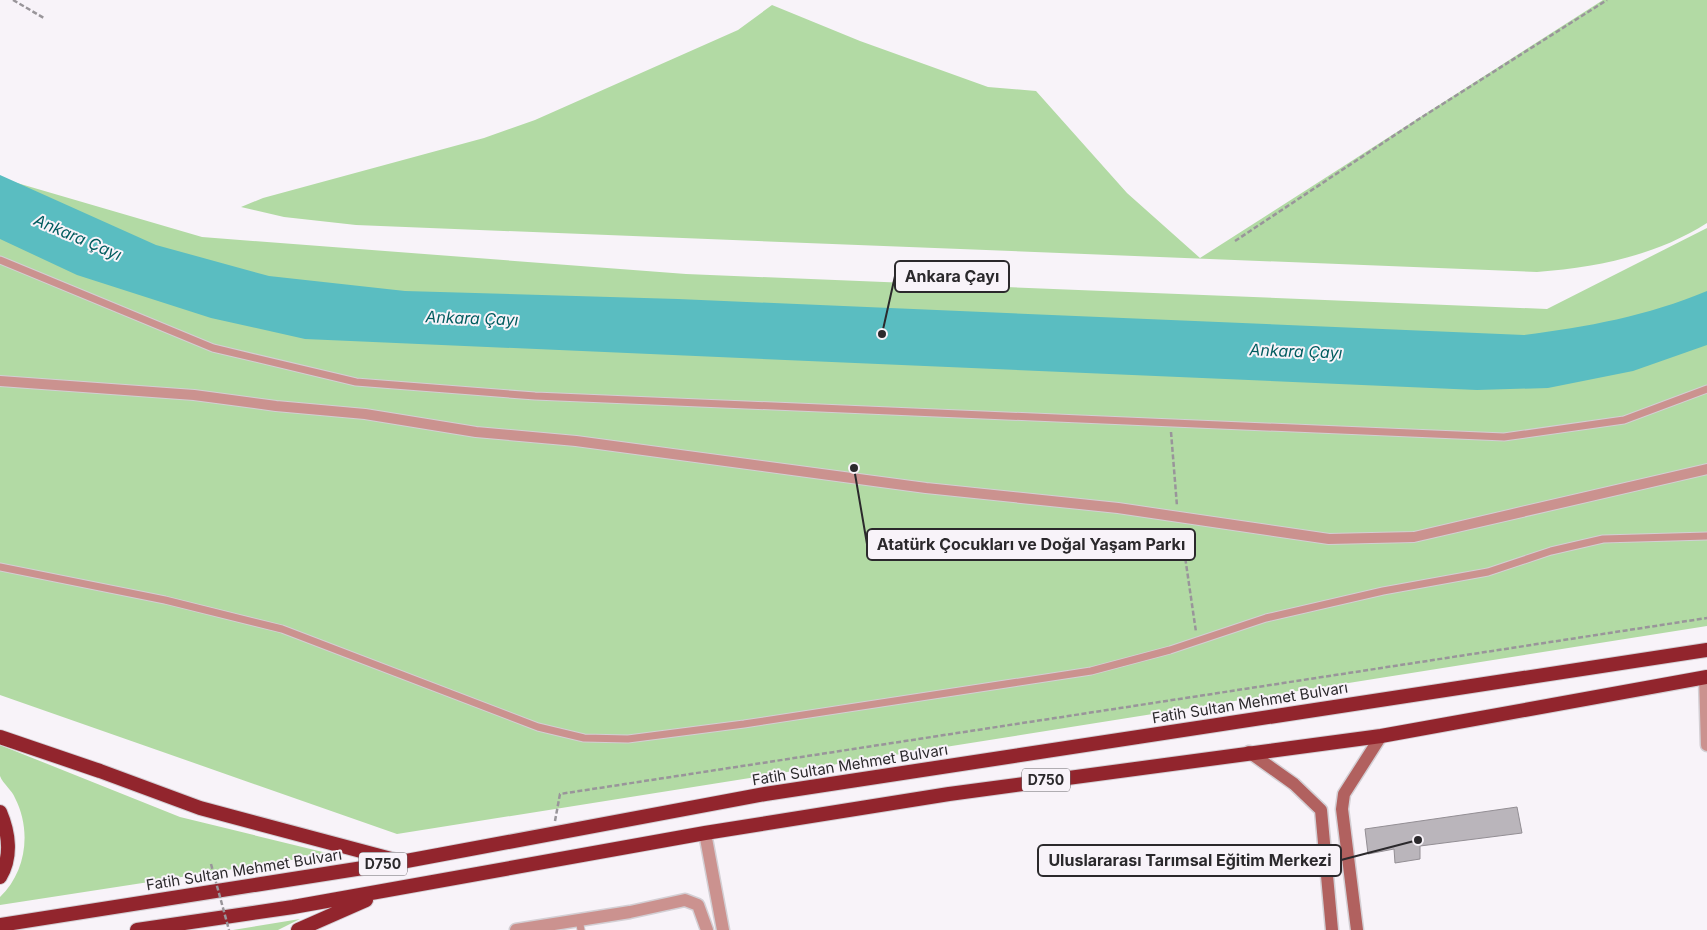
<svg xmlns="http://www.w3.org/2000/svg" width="1707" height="930" viewBox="0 0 1707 930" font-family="Inter,sans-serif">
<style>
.green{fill:#b2daa4}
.water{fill:#5abdc1}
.building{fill:#bab5bb;stroke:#938e94}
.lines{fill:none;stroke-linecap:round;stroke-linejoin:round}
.service-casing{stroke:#d3cfd4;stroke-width:9}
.pedestrian-casing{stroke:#d3cfd4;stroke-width:12}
.minor-casing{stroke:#d3cfd4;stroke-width:15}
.secondary-casing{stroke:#d3cfd4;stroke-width:15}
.trunk-casing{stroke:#d3cfd4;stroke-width:16}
.path{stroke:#99959a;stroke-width:2.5;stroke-dasharray:5 2.5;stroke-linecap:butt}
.service{stroke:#cb928f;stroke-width:7}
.pedestrian{stroke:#cb928f;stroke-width:10}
.minor{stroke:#cb928f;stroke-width:12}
.secondary{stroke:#b1615f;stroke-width:12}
.trunk{stroke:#92252d;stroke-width:14}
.path-bridge{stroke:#99959a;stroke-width:2.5;stroke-dasharray:5 2.5;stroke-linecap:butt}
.labels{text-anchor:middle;stroke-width:4;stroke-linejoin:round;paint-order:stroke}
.shield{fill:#f8f3f9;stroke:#68666a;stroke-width:1}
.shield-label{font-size:14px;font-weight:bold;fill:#2b292c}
.street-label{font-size:15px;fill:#2b292c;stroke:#f8f3f9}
.water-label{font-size:16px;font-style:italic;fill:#005c5f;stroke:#f8f3f9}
.leader{fill:none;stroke:#2b292c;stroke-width:2}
.callout-dot{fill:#2b292c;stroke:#f8f3f9;stroke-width:2}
.callout{fill:#f8f3f9;stroke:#2b292c;stroke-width:2}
.callout-label{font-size:16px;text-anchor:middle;font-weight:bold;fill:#2b292c}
</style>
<rect width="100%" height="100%" fill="#f8f3f9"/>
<path class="green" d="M 1603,0 L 1707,0 L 1707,223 C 1655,256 1598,267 1537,272 L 356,225 L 284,217 L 241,207 L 263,198 L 484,138 L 535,120 L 738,30 L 772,5 L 860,41 L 988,87 L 1036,91 L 1127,193 L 1200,258 Z
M 0,178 L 202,237 L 686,274 L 1547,309 L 1707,228 L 1707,626 L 397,834 L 0,695 Z
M 0,745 L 180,817 L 331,854 L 0,905 L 0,897 C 26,872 32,831 15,798 C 12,790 3,784 0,776 C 0,768 0,754 0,745 Z
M 300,919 L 278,930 L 233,930 Z"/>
<path class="water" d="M 0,175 L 156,245 L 269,276 L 405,291 L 678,299 L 1524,335 C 1587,327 1647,316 1707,291 L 1707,345 L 1633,371 L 1548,388 L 1477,390 L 305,339 L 211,318 L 77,275 L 0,239 Z"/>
<path class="building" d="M 1517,807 L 1522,833 L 1420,846 L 1420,859 L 1395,863 L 1394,849 L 1368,854 L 1365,829 Z"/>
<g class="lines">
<defs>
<path id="service" d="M 0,260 L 213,348 L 356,382 L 535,396 L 1504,437 L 1624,420 L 1707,389
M 0,567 L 165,600 L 282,629 L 538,727 L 584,738 L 628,739 L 744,724 L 1091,671 L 1170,650 L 1266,618 L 1383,591 L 1488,572 L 1551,551 L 1603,539 L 1707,536
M 579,920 L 581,930"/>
<path id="pedestrian" d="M 0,381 L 194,395 L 276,406 L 365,414 L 476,432 L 576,441 L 926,488 L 1118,508 L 1329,539 L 1414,537 L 1707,469"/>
<path id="minor" d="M 1705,677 L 1707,745
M 705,833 L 723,930
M 516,930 L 630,912 L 685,900 L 698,905 L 707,930"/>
<path id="secondary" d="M 1249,752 L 1294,784 L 1321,810 L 1332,930
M 1357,930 L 1342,809 L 1344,794 L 1381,736"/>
<path id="trunk" d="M 0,737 L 100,771 L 200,808 L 395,860
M 0,812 C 9,833 12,857 0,877
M 0,925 L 401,862 L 765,794 L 1707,650
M 137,930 L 293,907 L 705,833 L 949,794 L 1381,736 L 1707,677
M 298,930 L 366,900"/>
</defs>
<use href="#service" class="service-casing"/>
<use href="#pedestrian" class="pedestrian-casing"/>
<use href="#minor" class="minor-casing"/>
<use href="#secondary" class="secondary-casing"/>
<use href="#trunk" class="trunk-casing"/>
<path class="path" d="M 13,0 L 44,18
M 1235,241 L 1419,119 L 1607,0
M 1171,432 L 1177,506
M 1181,529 L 1196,632
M 555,821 L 560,794 L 1707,618"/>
<use href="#service" class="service"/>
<use href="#pedestrian" class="pedestrian"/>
<use href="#minor" class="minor"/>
<use href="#secondary" class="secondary"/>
<use href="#trunk" class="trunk"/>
<path class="path-bridge" d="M 211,864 L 229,930"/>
</g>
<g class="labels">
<g class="shield">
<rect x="1022" y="768.5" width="48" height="23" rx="4"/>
<rect x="359" y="852.5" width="48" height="23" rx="4"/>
</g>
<g class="shield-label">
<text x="1046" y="785">D750</text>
<text x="383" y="869">D750</text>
</g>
<g class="street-label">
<text transform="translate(1250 703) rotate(-9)" y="5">Fatih Sultan Mehmet Bulvarı</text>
<text transform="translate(850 765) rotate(-9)" y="5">Fatih Sultan Mehmet Bulvarı</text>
<text transform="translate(244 870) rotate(-9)" y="5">Fatih Sultan Mehmet Bulvarı</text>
</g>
<g class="water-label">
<text transform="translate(78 237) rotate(23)" y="6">Ankara Çayı</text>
<text transform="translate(472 318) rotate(2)" y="6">Ankara Çayı</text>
<text transform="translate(1296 351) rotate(2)" y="6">Ankara Çayı</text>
</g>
</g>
<path class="leader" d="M882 334L895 276M854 468L867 544M1418 840L1341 860"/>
<g class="callout-dot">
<circle cx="882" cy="334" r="5"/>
<circle cx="854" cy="468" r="5"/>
<circle cx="1418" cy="840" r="5"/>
</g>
<g class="callout">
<rect x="895" y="261" width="114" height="31" rx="5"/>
<rect x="867" y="529" width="328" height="31" rx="5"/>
<rect x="1038" y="845" width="303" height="31" rx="5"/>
</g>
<g class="callout-label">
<text x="952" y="282">Ankara Çayı</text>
<text x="1031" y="550">Atatürk Çocukları ve Doğal Yaşam Parkı</text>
<text x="1190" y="866">Uluslararası Tarımsal Eğitim Merkezi</text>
</g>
</svg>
